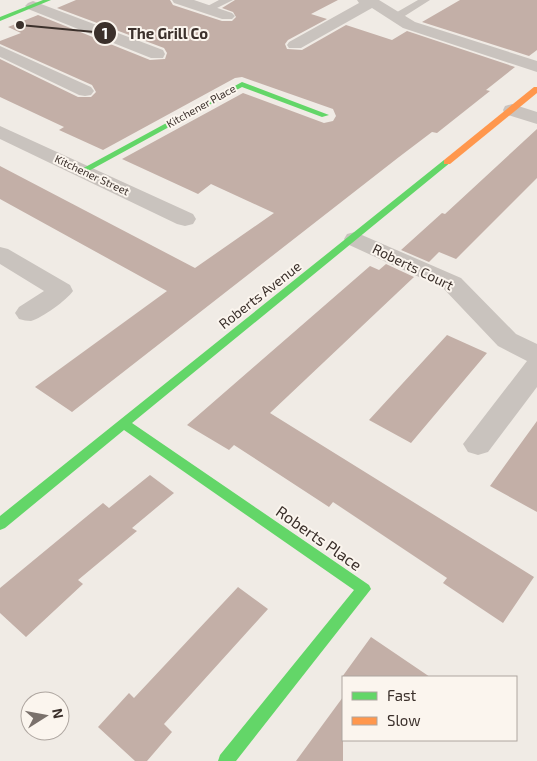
<svg xmlns="http://www.w3.org/2000/svg" width="537" height="761" viewBox="0 0 537 761" font-family="'Exo 2',sans-serif">
<style>
.building{fill:#c3afa7}
.lines{fill:none;stroke-linecap:round;stroke-linejoin:round}
.lane{fill:#c9c3be;fill-rule:evenodd}
.street{fill:#c9c3be;fill-rule:evenodd}
.fast{fill:#63d668;fill-rule:evenodd}
.slow{fill:#ff974d;fill-rule:evenodd}
.labels{text-anchor:middle;stroke-width:4;stroke-linejoin:round;paint-order:stroke}
.far-street-label{font-size:11px;fill:#3b302b;stroke:#fbf5ee}
.street-label{font-size:14px;fill:#3b302b;stroke:#fbf5ee}
.near-street-label{font-size:16px;fill:#3b302b;stroke:#fbf5ee}
.leader{fill:none;stroke:#3b302b;stroke-width:2}
.callout-dot{fill:#3b302b;stroke:#fbf5ee;stroke-width:2}
.mark-label{font-size:15px;text-anchor:middle;font-weight:bold;fill:#fff}
.callout-label{font-size:15px;text-anchor:middle;font-weight:bold;fill:#3b302b;stroke:#fbf5ee;stroke-width:4;stroke-linejoin:round;paint-order:stroke}
</style>
<rect width="100%" height="100%" fill="#f0ebe5"/>
<path class="building" d="M 76,0 L 170,0 L 173,5 L 222,21 L 232,21 L 236,17 L 233,12 L 222,8 L 235,0 L 338,0 L 311,14 L 327,19 L 288,40 L 285,44 L 287,49 L 302,50 L 346,25 L 392,40 L 407,31 L 515,67 L 486,90 L 490,91 L 437,133 L 432,132 L 399,157 L 72,412 L 35,387 L 167,291 L 0,199 L 0,166 L 195,268 L 274,213 L 211,184 L 198,194 L 122,159 L 243,93 L 324,123 L 333,121 L 336,116 L 333,109 L 242,77 L 235,78 L 103,150 L 59,130 L 64,127 L 0,97 L 0,59 L 78,97 L 91,97 L 96,92 L 92,85 L 0,44 L 0,41 L 21,33 L 8,27 L 38,15 L 150,60 L 165,59 L 167,53 L 164,48 L 57,8 Z
M 460,0 L 537,0 L 537,50 L 529,56 L 422,22 Z
M 537,129 L 537,178 L 456,259 L 439,252 L 429,262 L 401,250 L 442,213 L 445,214 Z
M 386,264 L 414,277 L 270,413 L 534,577 L 503,623 L 443,583 L 447,578 L 333,502 L 329,507 L 234,445 L 229,450 L 187,425 L 370,266 L 379,270 Z
M 447,335 L 487,353 L 411,443 L 369,420 Z
M 537,421 L 537,512 L 490,486 Z
M 150,475 L 174,493 L 132,528 L 137,531 L 78,580 L 83,584 L 26,637 L 0,613 L 0,588 L 103,503 L 109,508 Z
M 238,587 L 268,609 L 164,724 L 172,732 L 147,761 L 135,761 L 98,727 L 129,693 L 134,698 Z
M 371,637 L 430,677 L 342,677 Z
M 343,697 L 343,761 L 296,761 Z"/>
<g class="lines">
<path class="lane" d="M 219,0 L 233,0 L 211,11 L 207,12 L 202,9 Z
M 418,0 L 430,0 L 400,19 L 392,19 L 391,17 L 392,15 Z"/>
<path class="street" d="M 172,0 L 194,0 L 232,13 L 235,16 L 232,19 L 222,19 L 174,3 Z
M 357,0 L 379,0 L 415,22 L 537,61 L 537,72 L 403,28 L 372,8 L 301,48 L 289,48 L 287,45 L 289,42 L 359,3 Z
M 33,1 L 163,50 L 165,54 L 163,58 L 151,58 L 28,9 L 25,6 L 28,3 Z
M 0,46 L 91,87 L 94,91 L 91,95 L 85,96 L 79,95 L 0,57 Z
M 512,104 L 537,112 L 537,124 L 505,114 L 503,110 L 505,106 Z
M 0,126 L 193,214 L 196,219 L 193,224 L 185,226 L 177,224 L 0,139 Z
M 355,232 L 461,278 L 516,334 L 537,344 L 537,387 L 488,452 L 478,455 L 468,452 L 463,444 L 527,361 L 498,346 L 443,288 L 347,244 L 344,239 L 347,234 Z
M 0,247 L 8,249 L 70,285 L 73,291 C 67,300 42,318 31,321 C 27,321 23,320 19,319 L 15,313 L 19,307 L 44,291 L 0,264 Z"/>
<path class="fast" d="M 43,0 L 51,0 L 0,21 L 0,17 Z
M 242,82 L 329,115 L 322,117 L 242,87 L 85,173 L 79,173 L 78,171 Z
M 444,160 L 450,160 L 451,162 L 132,423 L 369,585 L 371,589 L 236,761 L 218,761 L 220,755 L 354,590 L 124,430 L 5,528 L 0,530 L 0,516 Z"/>
<path class="slow" d="M 534,87 L 537,87 L 537,93 L 450,164 L 444,164 L 444,160 Z"/>
</g>
<g class="labels">
<g class="far-street-label">
<text transform="translate(201 106) rotate(-29)" y="4">Kitchener Place</text>
<text transform="translate(92 175) rotate(25)" y="4">Kitchener Street</text>
</g>
<g class="street-label">
<text transform="translate(413 267) rotate(26)" y="5">Roberts Court</text>
<text transform="translate(260 295) rotate(-38)" y="5">Roberts Avenue</text>
</g>
<g class="near-street-label">
<text transform="translate(319 538) rotate(35)" y="6">Roberts Place</text>
</g>
</g>
<path class="leader" d="M20 25L105 33"/>
<g class="callout-dot">
<circle cx="20" cy="25" r="5"/>
<circle cx="105" cy="33" r="12"/>
</g>
<g class="mark-label">
<text x="105" y="39">1</text>
</g>
<g class="callout-label">
<text x="168" y="39">The Grill Co</text>
</g>
<rect x="342" y="676" width="175" height="65" fill="#fbf5ee" stroke="#aea6a0"/>
<rect x="352" y="692" width="25" height="8" fill="#63d668" stroke="#aea6a0"/>
<text x="387" y="701" font-size="15" fill="#3b302b">Fast</text>
<rect x="352" y="717" width="25" height="8" fill="#ff974d" stroke="#aea6a0"/>
<text x="387" y="726" font-size="15" fill="#3b302b">Slow</text>
<g transform="translate(45 716) rotate(79)"><circle r="24" fill="#fbf5ee" stroke="#aea6a0"/>
<path d="M0-4L9 19L0 12L-9 19Z" fill="#7a716c"/>
<text y="-8" font-size="14" font-weight="bold" text-anchor="middle" fill="#3b302b">N</text>
</g>
</svg>
